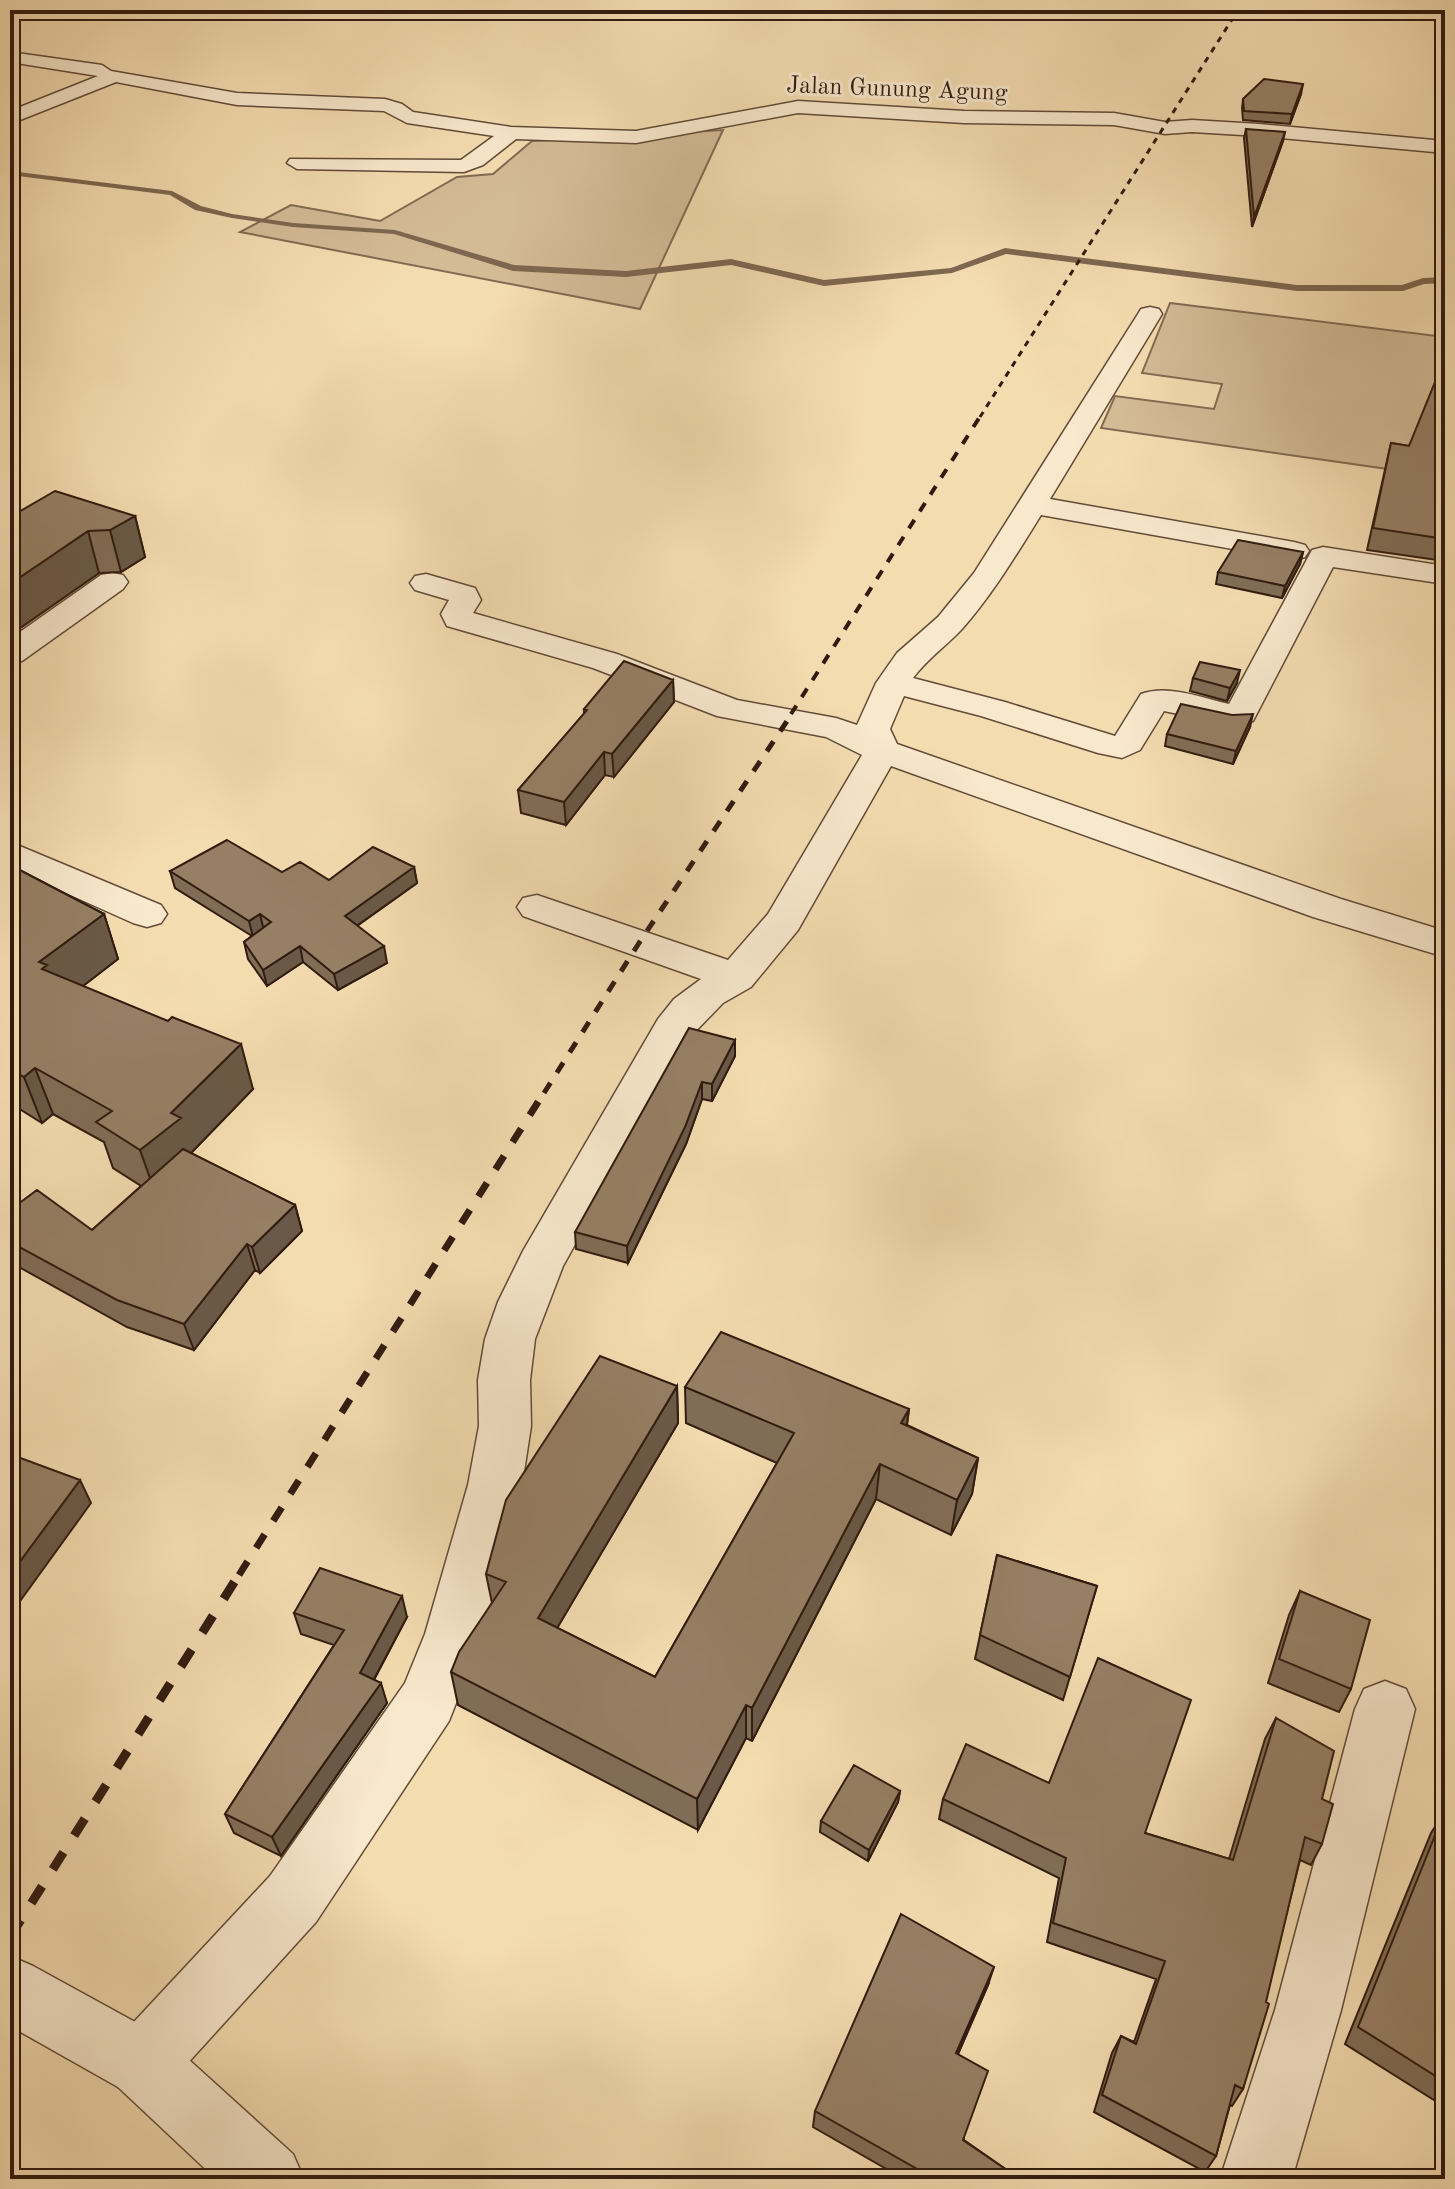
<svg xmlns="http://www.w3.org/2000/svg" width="1455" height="2189" viewBox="0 0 1455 2189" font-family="'Old Standard TT',serif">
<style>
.green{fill:#d3bb96;stroke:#826b53;stroke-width:2}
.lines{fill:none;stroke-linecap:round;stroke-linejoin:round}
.stream{fill:#7e6750;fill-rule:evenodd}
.minor-casing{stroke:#624b38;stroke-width:3}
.tertiary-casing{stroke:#624b38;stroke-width:3}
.minor{fill:#f8e8cc;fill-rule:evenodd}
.tertiary{fill:#f8e8cc;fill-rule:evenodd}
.rail-far4{stroke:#311b10;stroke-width:3;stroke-dasharray:6 6;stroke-linecap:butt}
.rail-far3{stroke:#311b10;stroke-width:4;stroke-dasharray:10 10;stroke-linecap:butt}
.rail-far2{stroke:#311b10;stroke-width:5;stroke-dasharray:12 12;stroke-linecap:butt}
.rail-far1{stroke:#311b10;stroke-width:7;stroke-dasharray:16 16;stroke-linecap:butt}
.rail{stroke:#311b10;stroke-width:9;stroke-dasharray:20 20;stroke-linecap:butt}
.wall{fill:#816d56;stroke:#311b10;stroke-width:2}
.shaded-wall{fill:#695946;stroke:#311b10;stroke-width:2}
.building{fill:#967f64;stroke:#311b10;stroke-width:2}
.labels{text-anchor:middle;stroke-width:6;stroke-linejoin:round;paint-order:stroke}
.far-street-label{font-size:24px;fill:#311b10;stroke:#f8e8cc}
</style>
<rect width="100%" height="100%" fill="#f4dcb1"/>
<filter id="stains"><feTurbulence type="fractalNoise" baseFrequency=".0025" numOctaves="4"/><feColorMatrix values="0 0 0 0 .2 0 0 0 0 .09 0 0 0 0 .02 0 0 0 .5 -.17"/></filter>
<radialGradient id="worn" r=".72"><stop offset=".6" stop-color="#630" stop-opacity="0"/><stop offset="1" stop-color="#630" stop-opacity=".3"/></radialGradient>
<path class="green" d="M 723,130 L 640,309 L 240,232 L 291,205 L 380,221 L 457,177 L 493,174 L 532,141 Z
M 1170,303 L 1445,337 L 1430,475 L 1101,428 L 1115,396 L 1214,409 L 1222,384 L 1142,373 Z"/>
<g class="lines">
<path class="stream" d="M 10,171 L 172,191 L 201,206 L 232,214 L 293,223 L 395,230 L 514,265 L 626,271 L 731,259 L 824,280 L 951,268 L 1005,248 L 1297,285 L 1402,285 L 1423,278 L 1445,277 L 1445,283 L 1424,284 L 1403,291 L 1297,291 L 1006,254 L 952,273 L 824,286 L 731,265 L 626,277 L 513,271 L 394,234 L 293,227 L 232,218 L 195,210 L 170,195 L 10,175 Z"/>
<defs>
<path id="minor" d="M 10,52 L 102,65 L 111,71 L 237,93 L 385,99 L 402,104 L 413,112 L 511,127 L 636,131 L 798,101 L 964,111 L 1114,113 L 1165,122 L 1192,120 L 1259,124 L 1445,141 L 1445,153 L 1259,136 L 1192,132 L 1165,134 L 1114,125 L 964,123 L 798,113 L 636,143 L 516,139 L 483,165 L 464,172 L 297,169 L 287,163 L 290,159 L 461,160 L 494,136 L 407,123 L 384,111 L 237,105 L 116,82 L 10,124 L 10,111 L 98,76 L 10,62 Z
M 1150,307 L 1159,309 L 1162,314 L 1050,499 L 1294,542 L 1305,545 L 1309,551 L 1305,557 L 1294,560 L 1041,515 C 1016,555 993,594 962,629 C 946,646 927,659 913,678 L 1005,702 L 1115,736 L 1141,694 C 1168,684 1202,698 1229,704 L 1312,550 L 1323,547 L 1445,566 L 1445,584 L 1333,567 L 1253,721 L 1230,725 L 1164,711 L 1140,750 L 1122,758 L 1098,753 L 981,716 L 904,696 L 890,729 L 897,744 L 1341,899 L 1445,931 L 1445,957 L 1313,917 L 891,766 L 798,930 L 751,987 L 723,1003 L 690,1037 L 563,1266 L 535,1339 L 530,1380 L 531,1426 L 522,1485 L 483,1634 L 449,1721 L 316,1922 L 166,2087 L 142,2097 L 118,2087 L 108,2063 L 118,2039 L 270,1876 L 405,1683 L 425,1634 L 468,1485 L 479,1426 L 478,1380 L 485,1339 L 498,1302 L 523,1251 L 658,1019 L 674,999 L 701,979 L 523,916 L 517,907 L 523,898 L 537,895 L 728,960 L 768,914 L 862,755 L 826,737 L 717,716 L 593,668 L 447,626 L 441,614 L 449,600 L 415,590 L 410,583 L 415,576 L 426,574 L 475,588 L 481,600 L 473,613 L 617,654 L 737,700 L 836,718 L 857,725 L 876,683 L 897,653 L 938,617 L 974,573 L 1138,314 L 1141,309 Z
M 112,573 L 123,575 L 128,582 L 123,589 L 22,661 L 10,664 L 10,639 L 101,575 Z
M 10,842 L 161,905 L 167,914 L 161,923 L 147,927 L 133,923 L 10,868 Z
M 1385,1681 L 1406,1689 L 1415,1709 L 1341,2010 L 1292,2179 L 1220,2179 L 1275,2010 L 1355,1709 L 1364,1689 Z"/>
<path id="tertiary" d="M 10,1956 L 33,1966 L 166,2039 L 293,2154 L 304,2179 L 216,2179 L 118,2087 L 10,2026 Z"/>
</defs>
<use href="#minor" class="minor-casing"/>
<use href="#tertiary" class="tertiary-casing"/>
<use href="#minor" class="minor"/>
<use href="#tertiary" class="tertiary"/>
<path class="rail-far4" d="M 980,417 L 1238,10"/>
<path class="rail-far3" d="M 791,714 L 981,415"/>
<path class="rail-far2" d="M 544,1093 L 639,943 L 793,712"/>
<path class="rail-far1" d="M 239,1575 L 545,1091"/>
<path class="rail" d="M 10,1937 L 240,1573"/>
</g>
<path class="wall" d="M 1301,94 L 1290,124 L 1243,120 L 1242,108 L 1243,99 Z
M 1246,129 L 1283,141 L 1252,227 L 1244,138 Z
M 1445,383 L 1445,563 L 1444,561 L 1367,550 L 1391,443 L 1409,446 Z
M 135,516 L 145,557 L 121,572 L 99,573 L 10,635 L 10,517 Z
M 1303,552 L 1300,564 L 1282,598 L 1216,584 L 1218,572 Z
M 1193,678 L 1237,683 L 1227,701 L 1190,691 Z
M 673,680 L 674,702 L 614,777 L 605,775 L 566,825 L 521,813 L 518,790 L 584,714 L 584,709 Z
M 1250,727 L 1233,764 L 1165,746 L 1167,734 Z
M 10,865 L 104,914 L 118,959 L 83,986 L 253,1089 L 192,1152 L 192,1154 L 295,1205 L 302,1231 L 260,1273 L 255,1270 L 194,1350 L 127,1327 L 10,1262 L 10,1210 L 92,1230 L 141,1186 L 113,1168 L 104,1142 L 53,1114 L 42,1123 L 10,1103 Z
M 414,867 L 417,883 L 357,926 L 387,963 L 338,990 L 303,962 L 267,986 L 248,959 L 244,942 L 252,936 L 175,888 L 170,871 L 282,872 L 329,880 Z
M 735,1040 L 735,1056 L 712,1101 L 702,1099 L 686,1144 L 628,1263 L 576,1249 L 575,1232 Z
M 677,1386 L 678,1423 L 557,1628 L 655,1677 L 777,1463 L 686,1423 L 685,1387 L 909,1409 L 907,1425 L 978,1458 L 972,1494 L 951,1535 L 876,1499 L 752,1741 L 746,1738 L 698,1830 L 458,1705 L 451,1672 L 492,1603 L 486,1574 Z
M 997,1555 L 1097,1586 L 1063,1700 L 975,1659 Z
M 1300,1591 L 1351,1689 L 1339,1712 L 1268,1683 L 1289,1615 Z
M 294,1613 L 407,1617 L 374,1680 L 387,1703 L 281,1856 L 234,1833 L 225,1814 L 334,1645 L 301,1634 Z
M 1276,1718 L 1322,1799 L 1322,1844 L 1311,1865 L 1300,1860 L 1243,2089 L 1232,2106 L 1230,2105 L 1216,2156 L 1205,2172 L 1094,2112 L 1112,2053 L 1121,2036 L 1134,2042 L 1156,1979 L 1047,1942 L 1059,1878 L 939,1819 L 943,1799 L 1145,1833 L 1229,1859 L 1265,1739 Z
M 900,1791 L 898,1802 L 868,1861 L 820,1832 L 821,1821 Z
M 1444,1813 L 1445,1814 L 1445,2107 L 1345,2044 L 1431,1833 Z
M 988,1985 L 958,2054 L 964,2140 L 1020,2179 L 904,2179 L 813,2127 L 815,2111 Z"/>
<path class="shaded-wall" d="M 1303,84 L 1301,94 L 1290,124 L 1292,114 Z
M 1285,132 L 1283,141 L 1252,227 L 1254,217 Z
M 135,516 L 145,557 L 121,572 L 110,530 Z
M 88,531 L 99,573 L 10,635 L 10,584 Z
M 1303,552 L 1300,564 L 1282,598 L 1285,586 Z
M 1240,670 L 1237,683 L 1227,701 L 1230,688 Z
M 673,680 L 674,702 L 614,777 L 612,754 Z
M 1253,714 L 1250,727 L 1233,764 L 1236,751 Z
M 604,752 L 605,775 L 566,825 L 564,802 Z
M 414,867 L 417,883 L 348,932 L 345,916 Z
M 104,914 L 118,959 L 61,1003 L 58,1015 L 39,962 Z
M 260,914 L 264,931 L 253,937 L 249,921 Z
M 300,946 L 303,962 L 267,986 L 263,970 Z
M 384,946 L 387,963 L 338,990 L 334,974 Z
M 735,1040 L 735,1056 L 712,1101 L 712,1084 Z
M 241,1044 L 253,1089 L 192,1152 L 195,1164 L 156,1195 L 140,1150 L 171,1113 Z
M 35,1068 L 53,1114 L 42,1123 L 24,1077 Z
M 702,1082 L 702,1099 L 686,1144 L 628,1263 L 627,1246 Z
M 295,1205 L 302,1231 L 260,1273 L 252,1247 Z
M 247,1244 L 255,1270 L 194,1350 L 184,1324 Z
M 677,1386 L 678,1423 L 543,1652 L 538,1618 Z
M 909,1409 L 904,1445 L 901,1423 Z
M 978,1458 L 972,1494 L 951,1535 L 957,1500 Z
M 880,1464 L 876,1499 L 752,1741 L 752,1708 Z
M 80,1480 L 91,1503 L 10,1615 L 10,1575 Z
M 402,1596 L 407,1617 L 366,1694 L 360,1673 Z
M 381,1683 L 387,1703 L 281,1856 L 272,1837 Z
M 746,1705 L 746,1738 L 698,1830 L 697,1799 Z
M 900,1791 L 898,1802 L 868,1861 L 869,1850 Z
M 994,1967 L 988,1985 L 951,2070 L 956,2053 Z"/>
<path class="building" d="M 1264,79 L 1303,84 L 1292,114 L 1244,111 L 1243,99 Z
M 1246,129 L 1285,132 L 1254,217 Z
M 1435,382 L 1445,383 L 1445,539 L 1373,528 L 1391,443 L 1409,446 Z
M 55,491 L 135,516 L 110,530 L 88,531 L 10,584 L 10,517 Z
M 1238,540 L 1303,552 L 1285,586 L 1218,572 Z
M 624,661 L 673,680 L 612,754 L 604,752 L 564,802 L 518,790 L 587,710 L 584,709 Z
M 1200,662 L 1240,670 L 1230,688 L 1193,678 Z
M 1181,704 L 1232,715 L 1253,714 L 1236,751 L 1167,734 Z
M 227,840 L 282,872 L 300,862 L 329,880 L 373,847 L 414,867 L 345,916 L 384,946 L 334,974 L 300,946 L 263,970 L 244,942 L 271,922 L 260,914 L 249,921 L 170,871 Z
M 10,865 L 104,914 L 39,962 L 47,965 L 42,969 L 168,1021 L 172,1017 L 241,1044 L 171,1113 L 181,1118 L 140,1150 L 96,1122 L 112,1111 L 35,1068 L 24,1077 L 10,1069 Z
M 689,1028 L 735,1040 L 712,1084 L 702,1082 L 685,1127 L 627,1246 L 575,1232 Z
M 183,1149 L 295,1205 L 252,1247 L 247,1244 L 184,1324 L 117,1300 L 10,1242 L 10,1210 L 37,1190 L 92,1230 Z
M 721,1332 L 909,1409 L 901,1423 L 978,1458 L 957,1500 L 880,1464 L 752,1708 L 746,1705 L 697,1799 L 451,1672 L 459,1652 L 506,1582 L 486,1574 L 506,1500 L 600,1356 L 677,1386 L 538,1618 L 655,1677 L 794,1433 L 685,1387 Z
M 15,1456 L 80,1480 L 10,1575 L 10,1463 Z
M 997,1555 L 1097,1586 L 1070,1677 L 980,1635 Z
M 320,1568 L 402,1596 L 360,1673 L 381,1683 L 272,1837 L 225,1814 L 344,1630 L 294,1613 Z
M 1300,1591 L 1370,1620 L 1351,1689 L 1279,1659 Z
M 1098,1658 L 1191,1700 L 1145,1833 L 1233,1860 L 1276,1718 L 1334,1751 L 1322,1799 L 1333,1804 L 1322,1844 L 1305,1837 L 1266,2002 L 1269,2004 L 1243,2089 L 1235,2085 L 1216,2156 L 1102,2095 L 1121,2036 L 1136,2044 L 1165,1961 L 1053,1923 L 1066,1858 L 943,1799 L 966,1744 L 1049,1783 Z
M 854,1765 L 900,1791 L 869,1850 L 821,1821 Z
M 1444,1813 L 1445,1814 L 1445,2082 L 1358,2027 Z
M 901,1914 L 994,1967 L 956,2053 L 988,2071 L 963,2140 L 1020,2179 L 935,2179 L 815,2111 Z"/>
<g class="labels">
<g class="far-street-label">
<text transform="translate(897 88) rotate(2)" y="8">Jalan Gunung Agung</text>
</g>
</g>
<rect width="1455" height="2189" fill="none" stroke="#f4dcb1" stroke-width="40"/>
<rect x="12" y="12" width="1431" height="2165" fill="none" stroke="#311b10" stroke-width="4"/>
<rect x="20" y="20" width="1415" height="2149" fill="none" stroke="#311b10" stroke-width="2"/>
<rect width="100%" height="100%" filter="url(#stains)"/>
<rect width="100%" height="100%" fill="url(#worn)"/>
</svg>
